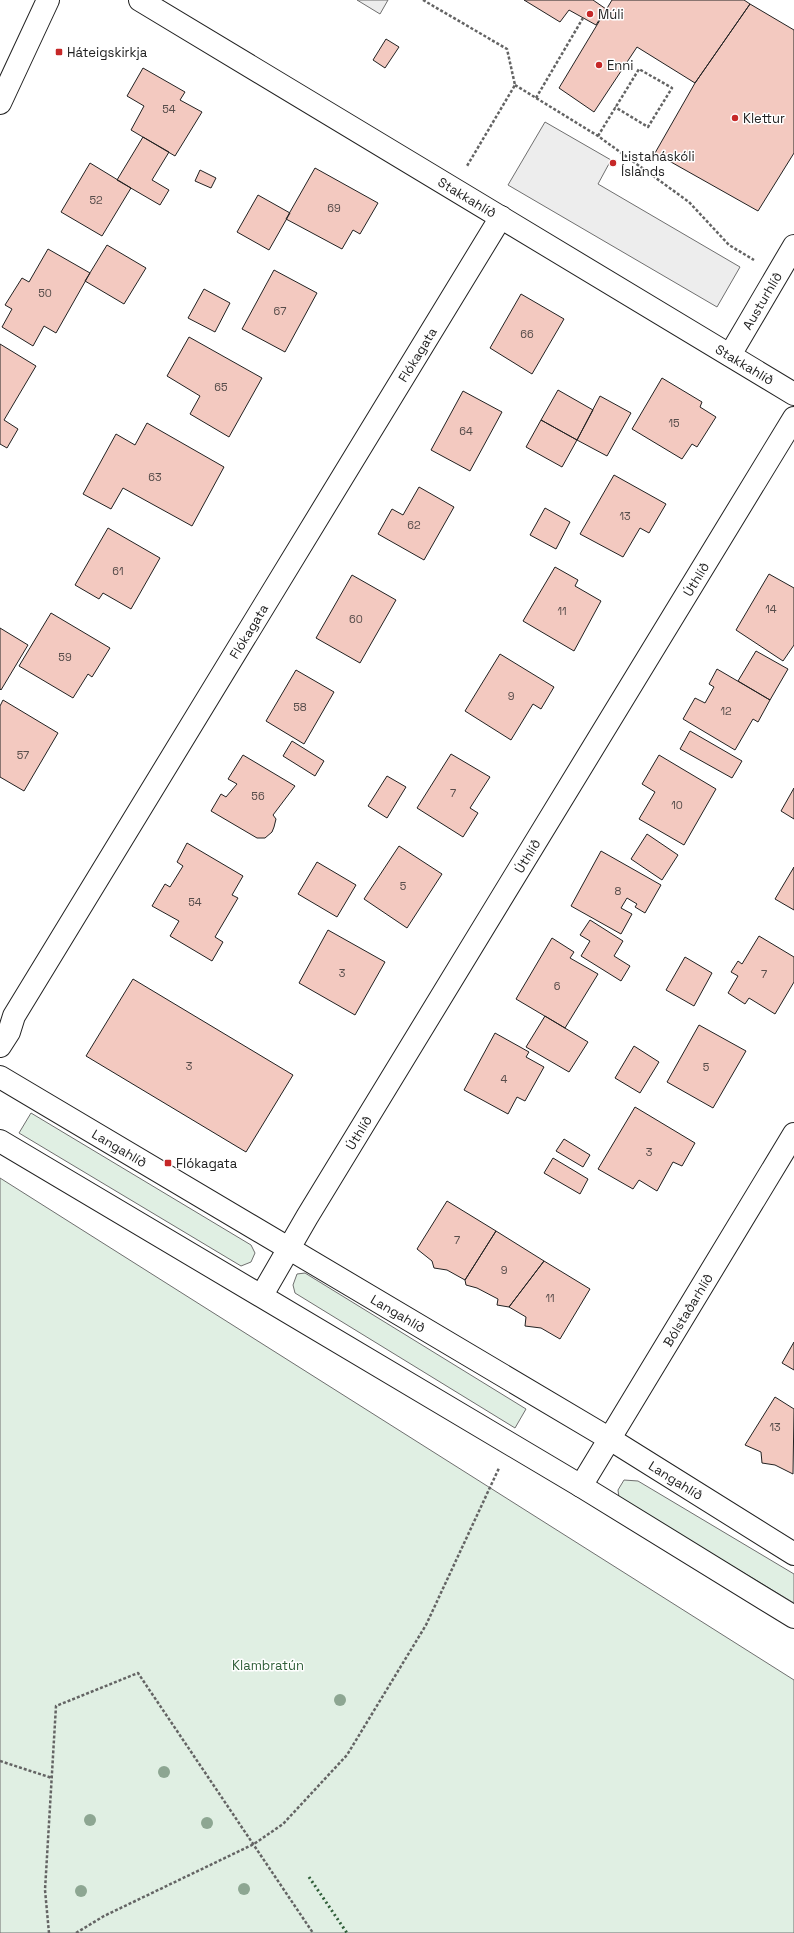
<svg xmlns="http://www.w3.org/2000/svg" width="794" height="1933" viewBox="0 0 794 1933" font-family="'Space Grotesk',sans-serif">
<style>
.green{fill:#e0efe3;stroke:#6f6f6f}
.parking{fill:#ededed;stroke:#6f6f6f}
.building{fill:#f3c9c0;stroke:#222}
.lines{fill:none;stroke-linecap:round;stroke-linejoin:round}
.minor-casing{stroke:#222;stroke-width:24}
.path{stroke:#646464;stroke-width:2.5;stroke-dasharray:3 2;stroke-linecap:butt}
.minor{stroke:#fff;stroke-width:22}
.hedge{stroke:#2f5e38;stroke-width:3;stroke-dasharray:2 3;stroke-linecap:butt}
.tree{fill:#8da692}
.poi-dot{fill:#c62828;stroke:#fff;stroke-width:1.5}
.labels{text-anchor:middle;stroke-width:3;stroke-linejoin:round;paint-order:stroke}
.number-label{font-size:11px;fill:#564c4a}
.poi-label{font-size:13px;fill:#222;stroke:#fff;text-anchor:start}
.street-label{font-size:13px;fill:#222;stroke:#fff}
.park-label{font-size:13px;fill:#2f5e38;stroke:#fff}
</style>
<rect width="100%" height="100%" fill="#fff"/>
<path class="green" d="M 31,1113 L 251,1245 L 255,1253 L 251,1262 L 241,1266 L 19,1133 Z
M 0,1178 L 794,1680 L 794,1933 L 0,1933 Z
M 305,1273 L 526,1409 L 515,1428 L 295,1293 L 293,1285 L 297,1274 Z
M 624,1480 L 638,1481 L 794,1574 L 794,1603 L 619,1498 L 618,1490 Z"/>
<path class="parking" d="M 357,0 L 388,0 L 380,14 Z
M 545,122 L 611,160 L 598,184 L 740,267 L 717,307 L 508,185 Z"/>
<path class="building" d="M 524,0 L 593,0 L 606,9 L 596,25 L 569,10 L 560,22 Z
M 612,0 L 744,0 L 750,4 L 695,83 L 637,47 L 594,112 L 559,88 Z
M 750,4 L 794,30 L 794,153 L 758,211 L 655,153 L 695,83 Z
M 386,39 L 399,47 L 385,68 L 373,60 Z
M 143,68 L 185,92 L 180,100 L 202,112 L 175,156 L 131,130 L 144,106 L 127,96 Z
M 143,137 L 169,152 L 152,180 L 169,190 L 160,205 L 117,180 Z
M 90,163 L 131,188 L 102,236 L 61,212 Z
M 315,168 L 378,203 L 360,234 L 353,230 L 342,249 L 286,219 Z
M 200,170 L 216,178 L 211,188 L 195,181 Z
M 258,195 L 290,213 L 269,250 L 237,232 Z
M 107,245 L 146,268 L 124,304 L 85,281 Z
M 48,249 L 90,273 L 56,333 L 44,326 L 33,346 L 2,327 L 12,309 L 5,305 L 22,278 L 29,282 Z
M 274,270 L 317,293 L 285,352 L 242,329 Z
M 204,289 L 230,303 L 215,332 L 188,318 Z
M 521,294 L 564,319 L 532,374 L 490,348 Z
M 189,337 L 262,378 L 229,437 L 190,414 L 200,396 L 167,376 Z
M 0,344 L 36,366 L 4,420 L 18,429 L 7,448 L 0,444 Z
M 662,378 L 702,402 L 700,407 L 716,417 L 697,447 L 692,444 L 682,459 L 632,429 Z
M 558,390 L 593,410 L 577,440 L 541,420 Z
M 463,391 L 502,412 L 470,471 L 431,450 Z
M 600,396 L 631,413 L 607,456 L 577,440 Z
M 541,420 L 577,440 L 562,467 L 526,447 Z
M 147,423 L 224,467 L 192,526 L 123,488 L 111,509 L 83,494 L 116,434 L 135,445 Z
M 614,475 L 666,504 L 649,533 L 640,528 L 623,557 L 580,534 Z
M 419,487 L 454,507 L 424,560 L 378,534 L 392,509 L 403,515 Z
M 545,508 L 570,522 L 556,549 L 530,535 Z
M 108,528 L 160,558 L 131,609 L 103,593 L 99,599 L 75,585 Z
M 555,567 L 578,580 L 575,586 L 601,601 L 574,651 L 523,621 Z
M 769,574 L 794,588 L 794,645 L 783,661 L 736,630 Z
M 352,575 L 396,600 L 360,663 L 316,638 Z
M 51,613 L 110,648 L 92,677 L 88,674 L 73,698 L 19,666 Z
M 0,628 L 28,645 L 1,690 L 0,689 Z
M 756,651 L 788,669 L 770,700 L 738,681 Z
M 500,654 L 554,687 L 541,709 L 533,704 L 511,740 L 465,711 Z
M 717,669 L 770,700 L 758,722 L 753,719 L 735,750 L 683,719 L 695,698 L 705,703 L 714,687 L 709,684 Z
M 296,670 L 334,692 L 304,744 L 266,721 Z
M 3,700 L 58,733 L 24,791 L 0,777 L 0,706 Z
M 690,731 L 742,761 L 732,778 L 680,749 Z
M 292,741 L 324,761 L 315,776 L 283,756 Z
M 451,754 L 490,777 L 470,808 L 478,813 L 463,837 L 417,808 Z
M 243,755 L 295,786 L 273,815 L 276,819 L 274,827 L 272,832 L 265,838 L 257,838 L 211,811 L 221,794 L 226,797 L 237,784 L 228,779 Z
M 659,755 L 716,789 L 684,845 L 639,819 L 655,792 L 642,784 Z
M 387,776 L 406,787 L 387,818 L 368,806 Z
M 794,788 L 794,819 L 781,811 Z
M 647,834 L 678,855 L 662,880 L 631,859 Z
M 187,843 L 243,876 L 232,895 L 238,898 L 215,937 L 223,942 L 212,961 L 170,936 L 179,921 L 152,906 L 165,884 L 170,887 L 183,866 L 177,862 Z
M 399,846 L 442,874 L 407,928 L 364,899 Z
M 601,851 L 661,885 L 645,913 L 635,907 L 637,904 L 627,898 L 621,908 L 632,914 L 621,934 L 571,906 Z
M 317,862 L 356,885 L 337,917 L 298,894 Z
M 794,867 L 794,910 L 775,899 Z
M 590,920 L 623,941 L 614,956 L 630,966 L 621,981 L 581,956 L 590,941 L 580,935 Z
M 328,930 L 385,962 L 355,1015 L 299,983 Z
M 759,936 L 794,957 L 794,982 L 775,1014 L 749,998 L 745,1004 L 728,993 L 738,976 L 731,972 L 738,961 L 742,964 Z
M 552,938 L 574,952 L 570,958 L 598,974 L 565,1028 L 516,999 Z
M 685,957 L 712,973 L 694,1006 L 666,990 Z
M 133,979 L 293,1075 L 246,1152 L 86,1056 Z
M 545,1016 L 588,1042 L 569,1072 L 526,1047 Z
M 699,1025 L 746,1051 L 713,1108 L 667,1082 Z
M 495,1033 L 529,1052 L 526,1057 L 544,1067 L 525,1101 L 517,1097 L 508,1114 L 464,1090 Z
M 634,1046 L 659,1062 L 640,1093 L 615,1078 Z
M 635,1107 L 695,1143 L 682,1166 L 673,1162 L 657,1191 L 639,1180 L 633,1189 L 598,1169 Z
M 564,1139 L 590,1155 L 583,1167 L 556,1151 Z
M 553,1158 L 588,1179 L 580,1194 L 544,1173 Z
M 447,1201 L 496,1231 L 465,1280 L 447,1270 L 434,1268 L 432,1261 L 417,1249 Z
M 496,1231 L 544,1261 L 509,1307 L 497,1305 L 498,1299 L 477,1288 L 466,1285 L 465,1280 Z
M 544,1261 L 590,1289 L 560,1339 L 541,1328 L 525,1326 L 526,1317 L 509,1307 Z
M 794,1342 L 794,1370 L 782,1363 Z
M 775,1397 L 794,1409 L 793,1474 L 775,1465 L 762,1463 L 761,1452 L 745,1445 Z"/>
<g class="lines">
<defs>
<g id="minor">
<path id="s1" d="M 140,0 L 794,394"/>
<path d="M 0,103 L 48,0"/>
<path id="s2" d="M 730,355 L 794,246"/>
<path id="s3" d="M 0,1046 L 9,1032 L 14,1016 L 501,217"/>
<path id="s4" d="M 0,1077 L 610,1439 L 794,1554"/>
<path d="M 0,1141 L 581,1486 L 794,1617"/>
<path id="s5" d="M 262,1295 L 307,1217 L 794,418"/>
<path id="s6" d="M 581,1486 L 794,1134"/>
</g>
</defs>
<use href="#minor" class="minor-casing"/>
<path class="path" d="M 423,0 L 507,49 L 515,85 L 467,166
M 515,85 L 598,136 L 689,202 L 729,245 L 754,260
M 536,98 L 583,18
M 598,136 L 639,69 L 672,88 L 648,127 L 615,107
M 0,1761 L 52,1778
M 49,1933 L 45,1890 L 56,1706 L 138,1673 L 313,1933
M 76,1933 L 104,1916 L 254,1844 L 283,1824 L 347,1755 L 426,1625 L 499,1468"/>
<use href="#minor" class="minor"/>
<path class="hedge" d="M 309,1877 L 347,1933"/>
</g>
<g class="tree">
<circle cx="340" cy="1700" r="6"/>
<circle cx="164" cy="1772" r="6"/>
<circle cx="90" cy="1820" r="6"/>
<circle cx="207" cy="1823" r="6"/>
<circle cx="244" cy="1889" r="6"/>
<circle cx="81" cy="1891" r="6"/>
</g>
<g class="poi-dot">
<circle cx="590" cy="14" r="4"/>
<rect x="55" y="48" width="8" height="8" rx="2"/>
<circle cx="599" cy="65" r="4"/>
<circle cx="735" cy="118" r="4"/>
<circle cx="613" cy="163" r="4"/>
<rect x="164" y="1159" width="8" height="8" rx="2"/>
</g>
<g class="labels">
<g class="number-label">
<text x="169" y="113">54</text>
<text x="96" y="204">52</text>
<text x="334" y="212">69</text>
<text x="45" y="297">50</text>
<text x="280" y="315">67</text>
<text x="527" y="338">66</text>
<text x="221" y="391">65</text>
<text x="674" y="427">15</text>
<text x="466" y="435">64</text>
<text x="155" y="481">63</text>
<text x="625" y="520">13</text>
<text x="414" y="529">62</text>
<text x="118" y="575">61</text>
<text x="771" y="613">14</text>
<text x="562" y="615">11</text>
<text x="356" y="623">60</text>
<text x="65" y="661">59</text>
<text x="511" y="700">9</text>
<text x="300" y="711">58</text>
<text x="726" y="715">12</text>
<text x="23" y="759">57</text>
<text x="453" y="797">7</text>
<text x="258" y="800">56</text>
<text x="677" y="809">10</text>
<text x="403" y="890">5</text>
<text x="618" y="895">8</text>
<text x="195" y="906">54</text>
<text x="342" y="977">3</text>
<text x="764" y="978">7</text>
<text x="557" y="990">6</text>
<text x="189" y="1070">3</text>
<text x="706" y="1071">5</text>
<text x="504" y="1083">4</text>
<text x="649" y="1156">3</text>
<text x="457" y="1244">7</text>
<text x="504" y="1274">9</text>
<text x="550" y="1302">11</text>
<text x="775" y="1431">13</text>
</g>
<g class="poi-label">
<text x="598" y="19">Múli</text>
<text x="67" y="57">Háteigskirkja</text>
<text x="607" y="70">Enni</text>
<text x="743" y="123">Klettur</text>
<text x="621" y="161">Listaháskóli<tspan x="621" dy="15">Íslands</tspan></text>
<text x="176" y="1168">Flókagata</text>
</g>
<g class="street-label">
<text dy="5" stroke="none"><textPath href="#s1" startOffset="382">Stakkahlíð</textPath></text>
<text dy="5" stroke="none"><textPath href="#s2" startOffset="63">Austurhlíð</textPath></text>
<text dy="5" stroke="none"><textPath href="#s3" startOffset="808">Flókagata</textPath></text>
<text dy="5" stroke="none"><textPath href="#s1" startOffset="706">Stakkahlíð</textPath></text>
<text dy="5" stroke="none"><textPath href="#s5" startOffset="837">Úthlíð</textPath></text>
<text dy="5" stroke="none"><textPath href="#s3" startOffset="484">Flókagata</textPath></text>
<text dy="5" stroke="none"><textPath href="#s5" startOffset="513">Úthlíð</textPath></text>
<text dy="5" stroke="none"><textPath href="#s5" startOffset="189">Úthlíð</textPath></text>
<text dy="5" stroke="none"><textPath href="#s4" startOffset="139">Langahlíð</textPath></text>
<text dy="5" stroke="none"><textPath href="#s6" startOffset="206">Bólstaðarhlíð</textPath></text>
<text dy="5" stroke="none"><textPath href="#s4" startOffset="463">Langahlíð</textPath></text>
<text dy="5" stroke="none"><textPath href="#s4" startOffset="787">Langahlíð</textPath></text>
</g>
<g class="park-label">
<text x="268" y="1670">Klambratún</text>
</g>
</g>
</svg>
